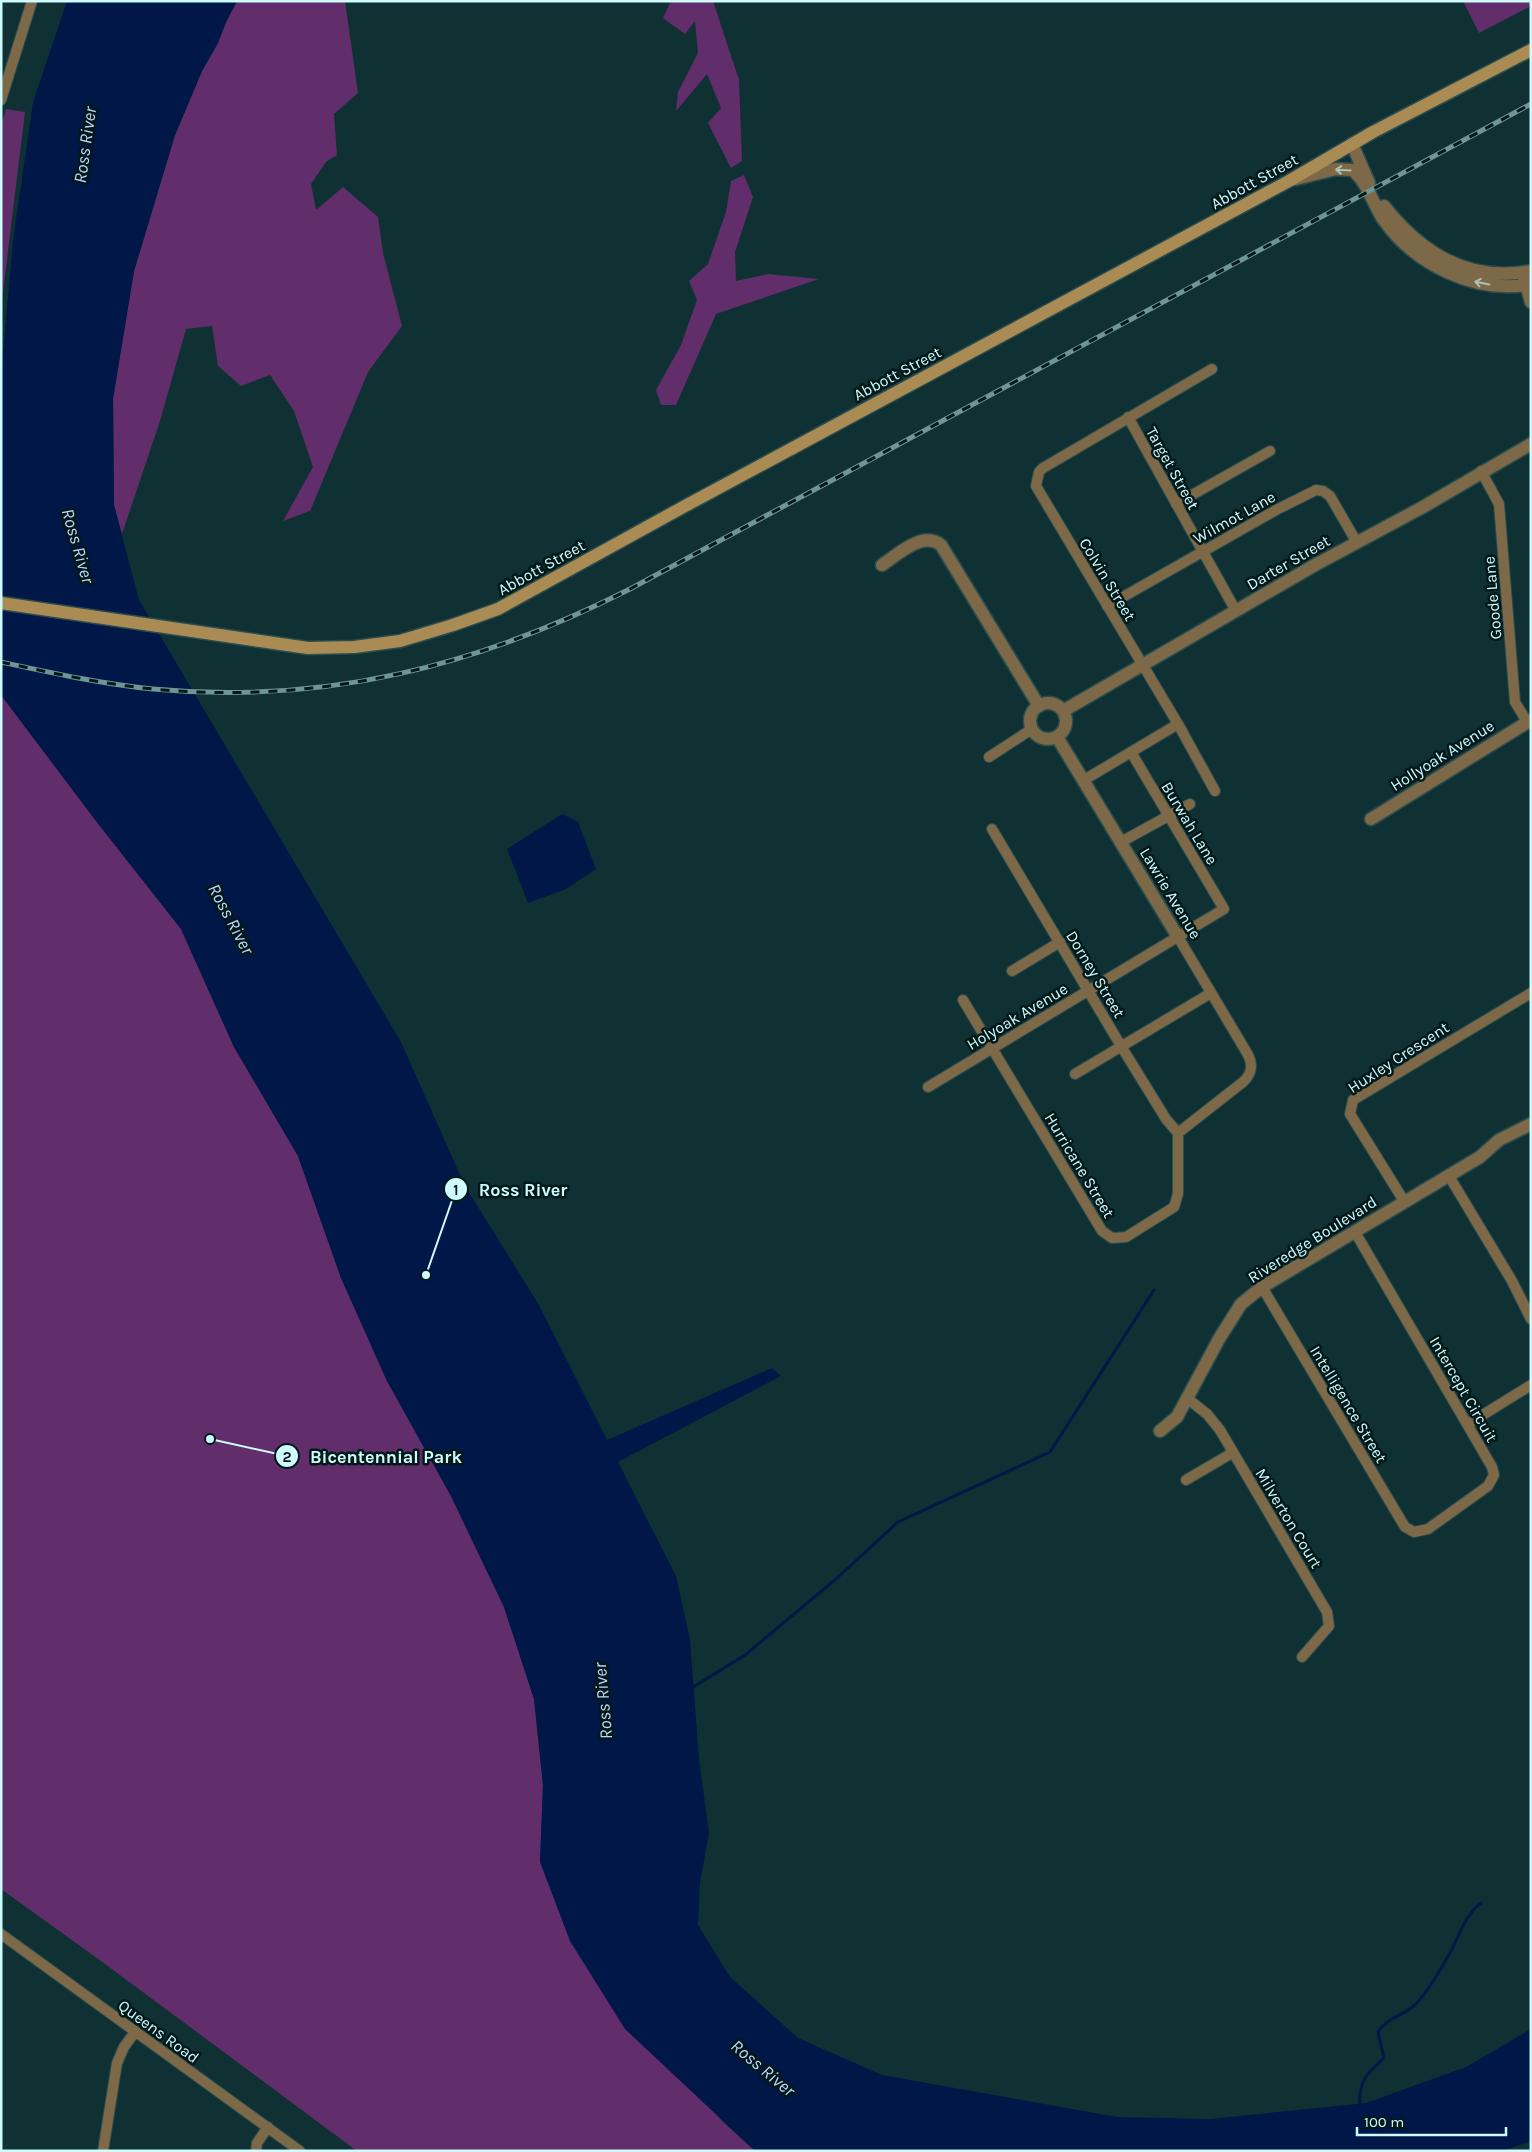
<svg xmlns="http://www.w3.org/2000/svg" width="1532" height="2152" viewBox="0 0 1532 2152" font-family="Karla,sans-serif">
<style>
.green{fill:#612d6b}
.water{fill:#001748}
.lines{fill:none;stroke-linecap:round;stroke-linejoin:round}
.stream{stroke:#001748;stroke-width:3}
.minor-casing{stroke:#2a4d4f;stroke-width:12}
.tertiary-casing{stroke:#2a4d4f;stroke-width:15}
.secondary-casing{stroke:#2a4d4f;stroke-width:15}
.minor{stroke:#7d6947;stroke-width:10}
.tertiary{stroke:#7d6947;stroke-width:12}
.secondary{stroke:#aa8b54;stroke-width:12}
.rail-casing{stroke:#6e9597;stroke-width:5}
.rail{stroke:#031819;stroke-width:3;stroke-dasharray:9;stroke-linecap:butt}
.oneway{stroke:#adc1b5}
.labels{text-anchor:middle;stroke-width:5;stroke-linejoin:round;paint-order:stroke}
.street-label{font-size:16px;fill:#cdfbfe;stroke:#031819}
.water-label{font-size:18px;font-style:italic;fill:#bed5fd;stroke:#031819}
.leader{fill:none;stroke:#cdfbfe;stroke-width:2}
.callout-dot{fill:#cdfbfe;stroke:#031819;stroke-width:2}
.mark-label{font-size:15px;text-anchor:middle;font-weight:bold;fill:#111}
.callout-label{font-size:18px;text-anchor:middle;font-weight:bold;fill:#cdfbfe;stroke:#031819;stroke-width:5;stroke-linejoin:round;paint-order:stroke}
</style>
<rect width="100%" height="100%" fill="#103133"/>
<path class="green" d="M 237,1 L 345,1 L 358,93 L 334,114 L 337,155 L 326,162 L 311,184 L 316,210 L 343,187 L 378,217 L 383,253 L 402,326 L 368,372 L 310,511 L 283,521 L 313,467 L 294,411 L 270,375 L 241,386 L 218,366 L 212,326 L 186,329 L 160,421 L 122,534 L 114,505 L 113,399 L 134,271 L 175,135 L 202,71 L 218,43 L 226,22 Z
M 671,1 L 713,1 L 739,80 L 742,161 L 731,168 L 708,123 L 721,108 L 707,74 L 676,111 L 678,92 L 698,53 L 695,21 L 685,34 L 663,18 Z
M 1463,1 L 1531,1 L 1531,6 L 1479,33 Z
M 6,109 L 25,112 L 1,308 L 1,126 Z
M 744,175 L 753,197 L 735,252 L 736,281 L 768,274 L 819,279 L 716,314 L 676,405 L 661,405 L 656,390 L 681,345 L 697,300 L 689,281 L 708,264 L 726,212 L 731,181 Z
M 1,695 L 96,821 L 181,929 L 234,1047 L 298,1156 L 341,1278 L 387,1381 L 451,1496 L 504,1607 L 534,1699 L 543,1785 L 540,1862 L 721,2120 L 755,2151 L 357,2151 L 101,1961 L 1,1889 Z"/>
<path class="water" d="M 67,1 L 237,1 L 226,22 L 218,43 L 202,71 L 175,135 L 134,271 L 113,399 L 114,505 L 139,600 L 401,1042 L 465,1186 L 539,1305 L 607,1440 L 772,1368 L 781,1376 L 618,1462 L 676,1576 L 690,1639 L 699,1759 L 709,1833 L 700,1883 L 698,1925 L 730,1977 L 798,2038 L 882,2075 L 1117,2117 L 1210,2119 L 1366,2103 L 1466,2067 L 1531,2029 L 1531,2141 L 1502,2151 L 755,2151 L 625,2029 L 570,1941 L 540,1862 L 543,1785 L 534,1699 L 504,1607 L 451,1496 L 387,1381 L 341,1278 L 298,1156 L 234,1047 L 181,929 L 96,821 L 1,695 L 1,375 L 13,241 L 33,102 Z
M 562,814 L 578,822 L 596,869 L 566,889 L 528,903 L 507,849 Z"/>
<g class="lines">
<path class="stream" d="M 690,1689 L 745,1655 L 836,1579 L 898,1522 L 1050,1452 L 1154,1290
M 1360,2107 C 1358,2082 1366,2074 1384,2058 L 1378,2032 C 1387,2017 1406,2015 1417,2003 C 1429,1990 1442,1967 1451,1951 C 1460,1934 1465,1915 1481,1903"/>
<defs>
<path id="minor" d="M 1,100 L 32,1
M 1212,369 L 1043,468 L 1039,472 L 1036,486 L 1178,724 L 1215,791
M 1128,417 L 1236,611
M 1481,471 L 1499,504 L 1515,702 L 1527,722
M 1176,504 L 1270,451
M 1107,606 L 1276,510 L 1316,490 L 1323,491 L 1330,496 L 1356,541
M 989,757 L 1032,729
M 1084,780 L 1178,724
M 992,829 L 1121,1046 L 1166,1119 L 1178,1133
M 1121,842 L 1190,804
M 1012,971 L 1060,942
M 963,1000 L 1102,1231 L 1112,1238 L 1126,1237 L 1174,1207 L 1178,1194 L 1178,1133 L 1243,1082 C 1253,1073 1253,1064 1247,1053 L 1178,937
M 1075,1074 L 1211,993
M 928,1087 L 1224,909 L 1131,752
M 1449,1176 L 1512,1281 L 1531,1319
M 1404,1201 L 1350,1114 L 1353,1100 L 1531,993
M 1262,1287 L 1405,1527 L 1414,1532 L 1428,1529 L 1488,1486 L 1494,1475 L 1492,1467 L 1355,1232
M 1188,1399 L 1207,1414 L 1220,1430 L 1327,1612 L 1329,1626 L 1302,1657
M 1468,1424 L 1531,1385
M 1186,1480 L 1232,1453
M 1,1934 L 300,2151
M 103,2151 L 117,2063 L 124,2047 L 135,2032
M 256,2151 L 257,2143 L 268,2127"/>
<path id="tertiary" d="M 1352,144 L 1369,183
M 1296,179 L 1336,169 L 1352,170 C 1367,181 1373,204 1383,219 C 1414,264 1476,295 1531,284
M 1384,206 C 1421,253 1468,283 1531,271
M 1524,278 L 1531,302
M 882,565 C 897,555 923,530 941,545 L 1039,706
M1030 721a18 18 0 1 1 36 0a18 18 0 1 1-36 0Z
M 1063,711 L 1315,565 L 1423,507 L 1531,444
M 1057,737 L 1178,937
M 1371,819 L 1531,720
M 1160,1431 L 1177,1417 L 1219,1339 L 1241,1304 L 1262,1287 L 1480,1157 L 1499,1140 L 1531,1124"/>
<path id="secondary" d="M 1,603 L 308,648 L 354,647 L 400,641 L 453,625 L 498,609 L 685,506 L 1289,181 L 1373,132 L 1531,50"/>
</defs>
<use href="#minor" class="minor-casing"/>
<use href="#tertiary" class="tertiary-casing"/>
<use href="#secondary" class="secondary-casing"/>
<use href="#minor" class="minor"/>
<use href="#tertiary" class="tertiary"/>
<use href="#secondary" class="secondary"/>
<defs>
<path id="rail" d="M 1,662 C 52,673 102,684 153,689 C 324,705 478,666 630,589 L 1531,104"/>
</defs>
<use href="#rail" class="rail-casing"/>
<use href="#rail" class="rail"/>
</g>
<defs><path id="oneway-shaft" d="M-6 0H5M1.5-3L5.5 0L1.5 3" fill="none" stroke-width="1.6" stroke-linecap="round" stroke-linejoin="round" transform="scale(1.25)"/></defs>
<g class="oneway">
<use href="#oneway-shaft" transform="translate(1343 170) rotate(-177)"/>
<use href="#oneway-shaft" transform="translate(1482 283) rotate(-169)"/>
</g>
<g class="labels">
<g class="street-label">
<text transform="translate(1254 181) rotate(-29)" y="6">Abbott Street</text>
<text transform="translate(897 373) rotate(-28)" y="6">Abbott Street</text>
<text transform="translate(1173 468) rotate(61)" y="6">Target Street</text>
<text transform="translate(1234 517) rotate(-29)" y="6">Wilmot Lane</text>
<text transform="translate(1288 562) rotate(-30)" y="6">Darter Street</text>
<text transform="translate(541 567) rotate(-29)" y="6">Abbott Street</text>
<text transform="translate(1108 579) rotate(59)" y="6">Colvin Street</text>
<text transform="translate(1492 598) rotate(-95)" y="6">Goode Lane</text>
<text transform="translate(1442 755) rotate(-32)" y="6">Hollyoak Avenue</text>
<text transform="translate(1190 823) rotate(59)" y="6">Burwah Lane</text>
<text transform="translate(1171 893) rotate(59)" y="6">Lawrie Avenue</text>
<text transform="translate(1096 974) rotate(59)" y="6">Dorney Street</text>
<text transform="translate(1017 1016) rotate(-31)" y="6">Holyoak Avenue</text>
<text transform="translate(1398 1057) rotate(-33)" y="6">Huxley Crescent</text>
<text transform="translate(1080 1165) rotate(59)" y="6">Hurricane Street</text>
<text transform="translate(1312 1239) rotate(-32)" y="6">Riveredge Boulevard</text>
<text transform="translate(1464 1389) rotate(60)" y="6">Intercept Circuit</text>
<text transform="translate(1349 1404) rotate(59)" y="6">Intelligence Street</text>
<text transform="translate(1289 1518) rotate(59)" y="6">Milverton Court</text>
<text transform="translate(159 2031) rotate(36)" y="6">Queens Road</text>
</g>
<g class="water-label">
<text transform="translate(85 145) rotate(-82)" y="6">Ross River</text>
<text transform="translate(78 546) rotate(74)" y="6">Ross River</text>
<text transform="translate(231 919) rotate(62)" y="6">Ross River</text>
<text transform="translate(603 1701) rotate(-95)" y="6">Ross River</text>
<text transform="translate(763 2068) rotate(40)" y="6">Ross River</text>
</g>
</g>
<path class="leader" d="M426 1275L456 1189M210 1439L287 1456"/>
<g class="callout-dot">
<circle cx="426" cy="1275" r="5"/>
<circle cx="210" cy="1439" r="5"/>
<circle cx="456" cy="1189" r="12"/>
<circle cx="287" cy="1456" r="12"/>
</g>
<g class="mark-label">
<text x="456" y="1195">1</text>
<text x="287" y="1462">2</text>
</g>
<g class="callout-label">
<text x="523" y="1196">Ross River</text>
<text x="386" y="1463">Bicentennial Park</text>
</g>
<rect width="1532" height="2152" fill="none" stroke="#cdfbfe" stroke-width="5"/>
<path d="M1357 2127v8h149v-8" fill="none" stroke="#cdfbfe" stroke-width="2.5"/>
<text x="1364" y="2127" font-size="15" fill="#cdfbfe" stroke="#031819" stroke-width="4" paint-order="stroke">100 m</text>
</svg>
